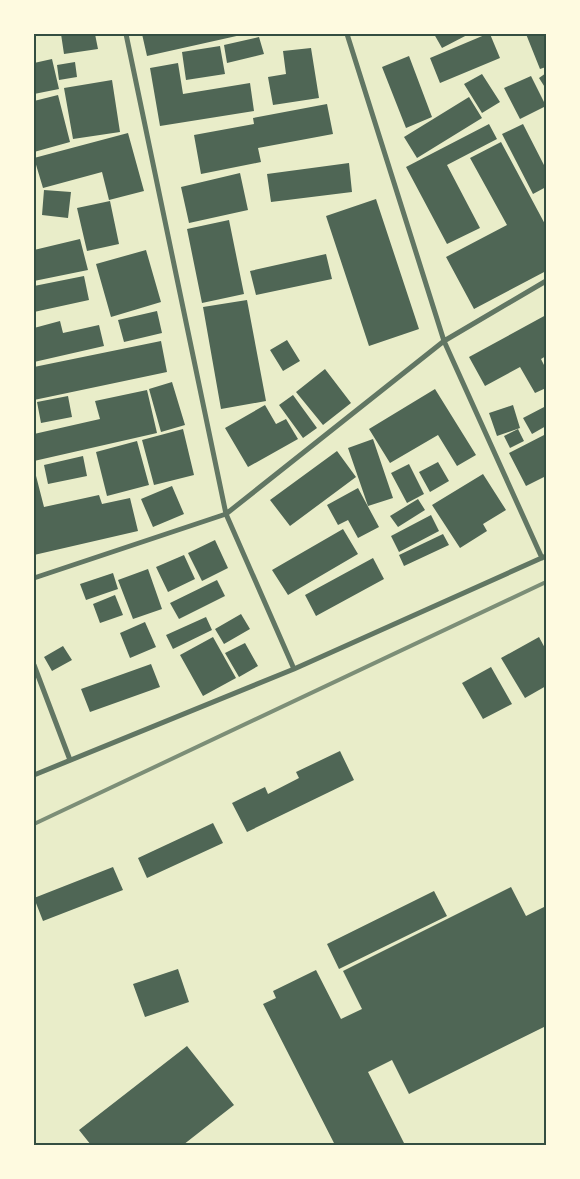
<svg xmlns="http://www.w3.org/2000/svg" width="580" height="1179" viewBox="0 0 580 1179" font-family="'PT Sans',sans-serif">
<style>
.building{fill:#4f6655}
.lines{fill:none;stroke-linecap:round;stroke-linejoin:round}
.minor{stroke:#617663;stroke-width:5}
.rail{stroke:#7c8e77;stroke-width:4}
.neatline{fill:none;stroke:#344e41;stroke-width:2}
</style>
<rect width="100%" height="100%" fill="#e9edc9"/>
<path class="building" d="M 61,34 L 95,34 L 98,49 L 64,54 Z
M 142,34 L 241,34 L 241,35 L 147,56 Z
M 434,34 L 469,34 L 442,48 Z
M 487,34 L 490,34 L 500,58 L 440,83 L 430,58 Z
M 526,34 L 546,34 L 546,67 L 540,69 Z
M 259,37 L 264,54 L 227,63 L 224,45 Z
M 220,46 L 225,74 L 186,80 L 182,52 Z
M 311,48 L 319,98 L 273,105 L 268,77 L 286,74 L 283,51 Z
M 409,56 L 432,117 L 406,128 L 382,67 Z
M 52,59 L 59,89 L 34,94 L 34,63 Z
M 75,62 L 77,77 L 59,80 L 57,65 Z
M 178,63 L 183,94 L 250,83 L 254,111 L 160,126 L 150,68 Z
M 546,73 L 546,89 L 539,78 Z
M 482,74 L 500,102 L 482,113 L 464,84 Z
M 531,76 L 546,106 L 520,119 L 504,88 Z
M 112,80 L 120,132 L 73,139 L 64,88 Z
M 58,95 L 70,142 L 34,152 L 34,101 Z
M 469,97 L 482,118 L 417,158 L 404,137 Z
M 327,104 L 333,134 L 258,148 L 261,162 L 201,174 L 194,135 L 254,124 L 253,118 Z
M 489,124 L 497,139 L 447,165 L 480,228 L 447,244 L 406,167 Z
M 523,124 L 546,169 L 546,187 L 533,194 L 502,134 Z
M 128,133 L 144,191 L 109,200 L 102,172 L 43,188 L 34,158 Z
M 501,142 L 546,226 L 546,271 L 474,309 L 446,257 L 507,225 L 470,158 Z
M 349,163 L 352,192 L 271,202 L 267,174 Z
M 240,173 L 248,210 L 189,223 L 181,187 Z
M 44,190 L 71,192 L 68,218 L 42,215 Z
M 376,199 L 419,329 L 369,346 L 326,216 Z
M 110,201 L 119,244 L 87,251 L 77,208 Z
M 229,220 L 244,294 L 202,303 L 187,229 Z
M 80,239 L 88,270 L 34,281 L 34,250 Z
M 146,250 L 161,302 L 111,317 L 96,264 Z
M 326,254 L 332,279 L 256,295 L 250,271 Z
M 84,276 L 89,300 L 34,312 L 34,286 Z
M 247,300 L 266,401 L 221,409 L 203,307 Z
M 157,311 L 162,333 L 124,342 L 118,320 Z
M 546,315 L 546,356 L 541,359 L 546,369 L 546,388 L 535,393 L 520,367 L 485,386 L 469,357 Z
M 60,321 L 63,333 L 99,325 L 104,346 L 34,362 L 34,328 Z
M 287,340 L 300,361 L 283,371 L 270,350 Z
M 161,341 L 167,372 L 34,400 L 34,367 Z
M 325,369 L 351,403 L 323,425 L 296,392 Z
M 172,382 L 185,425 L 161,432 L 149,389 Z
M 435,389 L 476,455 L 457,466 L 438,435 L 390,463 L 369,429 Z
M 147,390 L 157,433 L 34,461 L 34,434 L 100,419 L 95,401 Z
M 293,395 L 317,428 L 303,438 L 279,405 Z
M 68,396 L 72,417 L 41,423 L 37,402 Z
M 265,405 L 276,424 L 286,419 L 298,439 L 248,467 L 225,428 Z
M 513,405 L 520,428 L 497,436 L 489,413 Z
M 546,406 L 546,426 L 532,434 L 523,418 Z
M 183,429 L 194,475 L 154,485 L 142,440 Z
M 518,429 L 524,441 L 510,448 L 504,436 Z
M 546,434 L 546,476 L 526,486 L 509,453 Z
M 373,439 L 393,498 L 368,506 L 348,448 Z
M 137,441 L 149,485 L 107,496 L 96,452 Z
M 337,451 L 356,477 L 290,526 L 270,500 Z
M 83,456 L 87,476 L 48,484 L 44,465 Z
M 438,462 L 449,481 L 430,492 L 419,472 Z
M 409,464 L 424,494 L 407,503 L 391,473 Z
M 34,468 L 44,507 L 99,495 L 102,504 L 130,498 L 138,531 L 34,555 Z
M 483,474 L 506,510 L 483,524 L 487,531 L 460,548 L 432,505 Z
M 172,486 L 184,514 L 153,527 L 141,499 Z
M 358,488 L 379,527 L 358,538 L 348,520 L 338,525 L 327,505 Z
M 418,499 L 425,510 L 398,527 L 390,516 Z
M 431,515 L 439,531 L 399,552 L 391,536 Z
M 343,529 L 358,554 L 288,595 L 272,570 Z
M 443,534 L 449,545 L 404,566 L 399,555 Z
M 215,540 L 228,568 L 202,581 L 188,553 Z
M 184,555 L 195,579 L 168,592 L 156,567 Z
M 373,558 L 384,579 L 316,616 L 305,595 Z
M 148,569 L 162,609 L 133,619 L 118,580 Z
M 113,573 L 118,589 L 86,600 L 80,584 Z
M 217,580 L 225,596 L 179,619 L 170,603 Z
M 115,595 L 123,615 L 100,623 L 93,604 Z
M 241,614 L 250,629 L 224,644 L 215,629 Z
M 206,617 L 212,630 L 173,649 L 166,635 Z
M 145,622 L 156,647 L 130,658 L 120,633 Z
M 213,637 L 236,678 L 203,696 L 180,655 Z
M 539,637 L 546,650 L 546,686 L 525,698 L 501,658 Z
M 245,643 L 258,666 L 239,677 L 225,653 Z
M 63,646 L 72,660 L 52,671 L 44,657 Z
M 151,664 L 160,687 L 90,712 L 81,689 Z
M 491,667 L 512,704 L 483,719 L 462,683 Z
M 340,751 L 354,780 L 247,832 L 232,803 L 265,787 L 268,794 L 299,778 L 296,772 Z
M 213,823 L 223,843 L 147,878 L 138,858 Z
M 113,867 L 123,890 L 43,921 L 34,898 Z
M 511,887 L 526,916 L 546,906 L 546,1026 L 409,1094 L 392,1060 L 368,1072 L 405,1145 L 335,1145 L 263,1004 L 276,998 L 273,991 L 316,970 L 341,1019 L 362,1009 L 343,971 Z
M 434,891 L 447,916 L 339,969 L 327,944 Z
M 178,969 L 189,1002 L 145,1017 L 133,984 Z
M 187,1046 L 234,1105 L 183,1145 L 91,1145 L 79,1130 Z"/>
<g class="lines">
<path class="minor" d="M 126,34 L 226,514 L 294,669
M 347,34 L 444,341 L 542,558
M 34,578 L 226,514 L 444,341 L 546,281
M 34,665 L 70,760
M 34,775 L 294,669 L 546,556"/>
<path class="rail" d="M 34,824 L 546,582"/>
</g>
<rect width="580" height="1179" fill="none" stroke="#fefae0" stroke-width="70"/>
<rect x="35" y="35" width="510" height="1109" class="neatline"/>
</svg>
